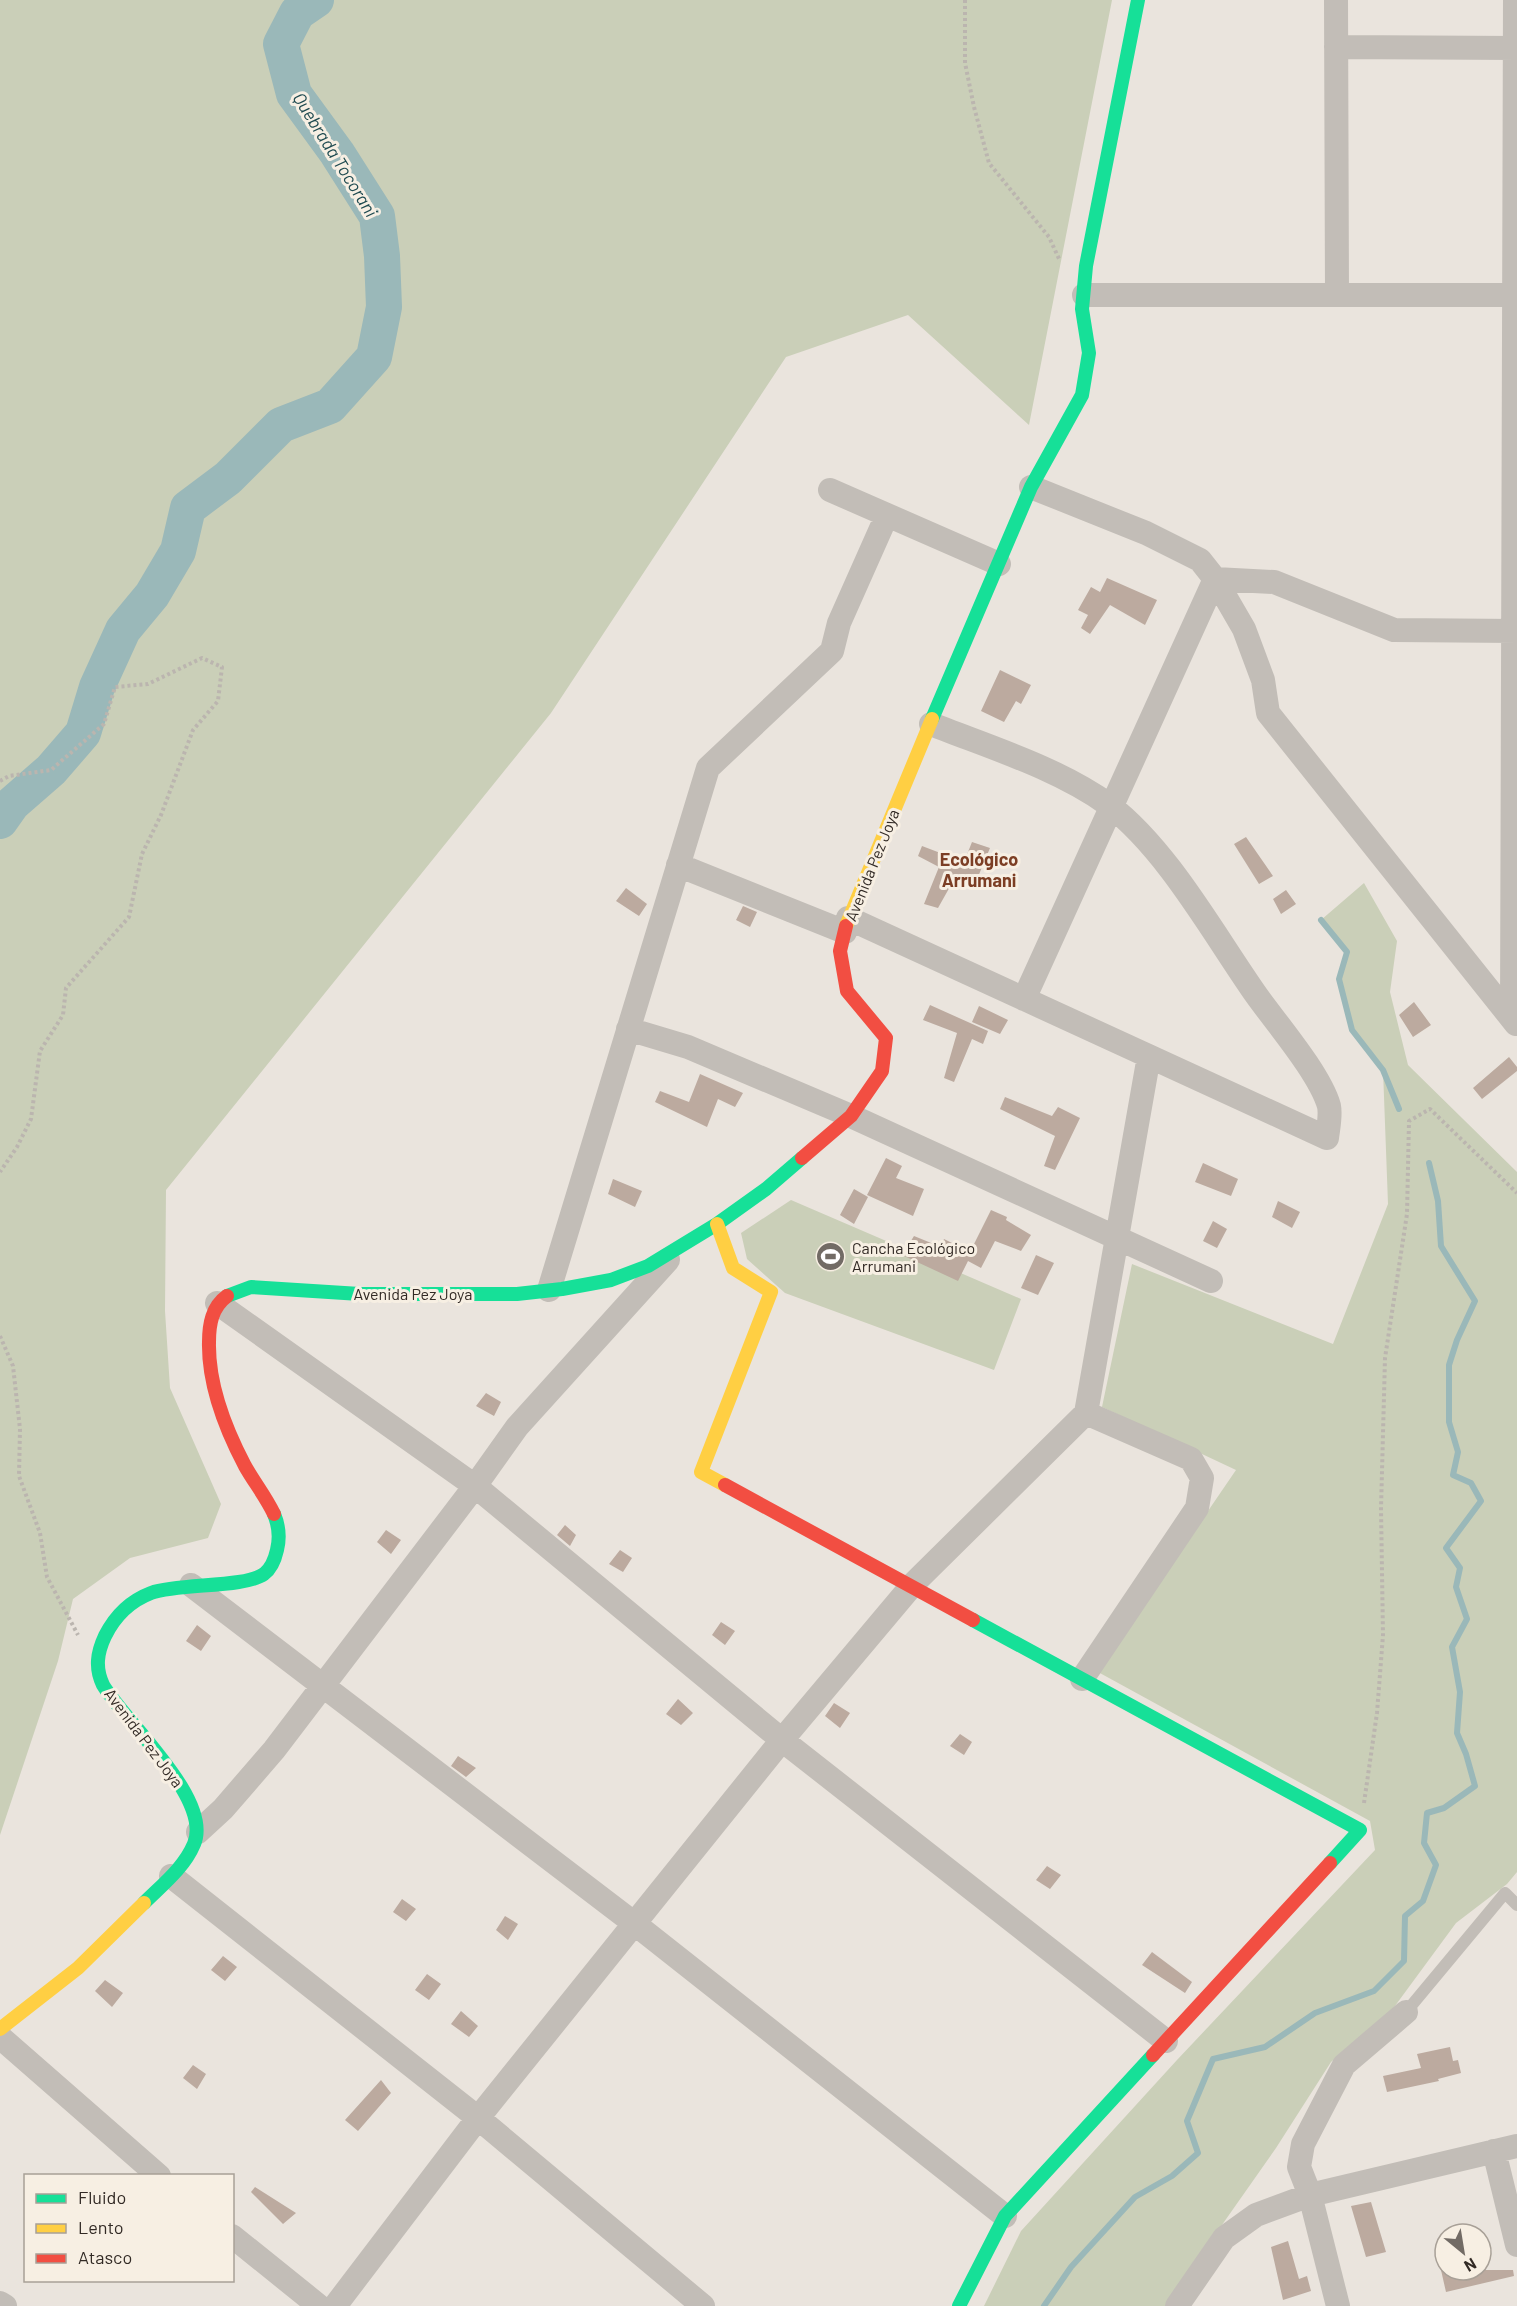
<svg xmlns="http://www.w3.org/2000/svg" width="1517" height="2306" viewBox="0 0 1517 2306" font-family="Barlow,sans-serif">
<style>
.green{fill:#cacfb8}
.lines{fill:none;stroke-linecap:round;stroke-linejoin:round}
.stream{stroke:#9ab8b9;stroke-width:6}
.river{stroke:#9ab8b9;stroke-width:36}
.building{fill:#bcaa9f}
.path{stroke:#bbb5af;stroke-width:4;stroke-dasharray:3 3;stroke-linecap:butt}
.lane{stroke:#c2bdb7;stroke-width:12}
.street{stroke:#c2bdb7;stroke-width:24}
.fast{stroke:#16e098;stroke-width:14}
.slow{stroke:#ffcf43;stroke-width:14}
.jam{stroke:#f24e42;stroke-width:14}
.labels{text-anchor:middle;stroke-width:6;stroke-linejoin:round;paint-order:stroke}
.street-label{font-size:16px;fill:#322a25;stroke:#f7efe3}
.poi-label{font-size:16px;fill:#322a25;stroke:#f7efe3;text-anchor:start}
.water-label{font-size:18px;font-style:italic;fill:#1e4a50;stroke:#f7efe3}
.neighbourhood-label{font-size:18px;font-weight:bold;fill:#7c3e24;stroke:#f7efe3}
</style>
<rect width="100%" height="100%" fill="#eae4dd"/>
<path class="green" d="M 0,0 L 1112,0 L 1029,425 L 908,315 L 786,357 L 551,713 L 166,1190 L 165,1311 L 170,1388 L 221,1504 L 208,1538 L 130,1558 L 73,1599 L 58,1661 L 0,1835 Z
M 1364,883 L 1397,941 L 1390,992 L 1408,1065 L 1517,1172 L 1517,1872 L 1507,1884 L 1456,1923 L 1392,2010 L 1331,2062 L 1276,2148 L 1165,2306 L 984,2306 L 1021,2231 L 1177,2060 L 1375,1850 L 1370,1821 L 1098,1672 L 1236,1470 L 1102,1407 L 1132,1264 L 1333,1344 L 1388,1204 L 1383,1070 L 1352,1030 L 1345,1008 L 1339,979 L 1347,952 L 1321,920 Z
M 791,1200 L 1021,1299 L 994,1370 L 785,1293 L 747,1259 L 741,1233 Z"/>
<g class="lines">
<path class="stream" d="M 1321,920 L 1347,952 L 1339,979 L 1352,1030 L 1383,1070 L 1399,1109
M 1044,2306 L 1071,2267 L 1135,2197 L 1172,2176 L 1198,2153 L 1187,2121 L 1213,2059 L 1265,2047 L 1315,2013 L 1374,1991 L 1404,1961 L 1405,1916 L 1423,1901 L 1436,1865 L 1424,1843 L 1427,1813 L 1444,1808 L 1475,1786 L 1466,1754 L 1457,1733 L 1460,1692 L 1452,1647 L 1467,1619 L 1456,1587 L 1460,1568 L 1446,1548 L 1481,1501 L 1471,1483 L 1453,1475 L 1458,1452 L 1449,1422 L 1449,1365 L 1457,1340 L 1475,1301 L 1441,1246 L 1438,1201 L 1429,1163"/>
<path class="river" d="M 0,821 L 12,804 L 51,770 L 83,733 L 97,687 L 123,630 L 152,595 L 178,551 L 188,508 L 228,478 L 281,425 L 330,406 L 374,357 L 384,307 L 382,256 L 377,216 L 337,153 L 294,94 L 281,44 L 297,13 L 316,0"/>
</g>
<path class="building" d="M 1107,578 L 1157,600 L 1145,625 L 1110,605 L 1090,634 L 1081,628 L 1088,615 L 1078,610 L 1091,587 L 1100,592 Z
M 1000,670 L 1031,685 L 1021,704 L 1016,701 L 1004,722 L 981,711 Z
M 1246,837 L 1273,876 L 1259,884 L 1234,844 Z
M 972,842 L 990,848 L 975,884 L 956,876 L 938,908 L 924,904 L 939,867 L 918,856 L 922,846 L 964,862 Z
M 626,888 L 647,904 L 639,916 L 616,901 Z
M 1286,890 L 1296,904 L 1281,914 L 1273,899 Z
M 743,906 L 757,912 L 750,927 L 736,920 Z
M 1414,1002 L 1431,1025 L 1413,1037 L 1399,1015 Z
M 930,1005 L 988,1031 L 983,1044 L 972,1039 L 954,1082 L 944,1078 L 957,1033 L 923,1020 Z
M 979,1006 L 1008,1020 L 1000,1034 L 972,1022 Z
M 1509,1057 L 1517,1067 L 1517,1071 L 1482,1099 L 1473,1088 Z
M 700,1074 L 743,1093 L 735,1107 L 718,1099 L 707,1127 L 655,1102 L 660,1091 L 689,1102 Z
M 1005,1097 L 1052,1116 L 1058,1107 L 1080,1118 L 1055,1170 L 1044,1166 L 1055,1136 L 1000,1109 Z
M 886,1158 L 902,1166 L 896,1178 L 924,1189 L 913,1216 L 867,1195 Z
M 1203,1163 L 1238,1179 L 1231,1196 L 1195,1182 Z
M 613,1179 L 642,1191 L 635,1207 L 608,1194 Z
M 854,1189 L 868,1197 L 854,1224 L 840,1215 Z
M 1278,1201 L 1300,1212 L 1292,1228 L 1272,1217 Z
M 991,1210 L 1007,1217 L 1006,1220 L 1031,1235 L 1021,1251 L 995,1241 L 981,1268 L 968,1261 L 958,1281 L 902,1255 L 914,1236 L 941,1247 L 944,1239 L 970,1252 Z
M 1213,1221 L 1227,1229 L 1217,1248 L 1203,1241 Z
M 1036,1255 L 1054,1263 L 1038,1295 L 1021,1288 Z
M 486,1393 L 501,1402 L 494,1416 L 476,1406 Z
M 565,1525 L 576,1535 L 570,1546 L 557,1535 Z
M 386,1530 L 401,1540 L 391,1554 L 377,1542 Z
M 620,1550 L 632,1558 L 623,1572 L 609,1564 Z
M 721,1622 L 735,1631 L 725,1645 L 712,1635 Z
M 197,1625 L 211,1636 L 201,1651 L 186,1641 Z
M 678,1699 L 693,1713 L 681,1725 L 666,1714 Z
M 834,1703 L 850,1713 L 840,1728 L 825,1716 Z
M 960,1734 L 972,1742 L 964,1755 L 950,1746 Z
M 458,1756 L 476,1768 L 466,1777 L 451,1766 Z
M 1047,1866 L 1061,1875 L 1050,1889 L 1036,1880 Z
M 402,1899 L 416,1909 L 406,1921 L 393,1912 Z
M 505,1916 L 518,1924 L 508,1940 L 496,1930 Z
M 1152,1952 L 1192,1982 L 1185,1993 L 1142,1965 Z
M 223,1956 L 237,1967 L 225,1981 L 211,1970 Z
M 427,1974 L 441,1984 L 429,2000 L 415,1990 Z
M 105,1980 L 123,1993 L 112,2007 L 95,1991 Z
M 461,2011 L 478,2026 L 469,2037 L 451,2024 Z
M 1450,2047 L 1453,2061 L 1458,2060 L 1461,2073 L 1438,2079 L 1439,2081 L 1387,2092 L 1383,2076 L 1421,2068 L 1417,2054 Z
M 193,2065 L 206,2074 L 197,2089 L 183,2078 Z
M 381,2080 L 391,2093 L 358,2131 L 345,2120 Z
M 255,2187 L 296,2213 L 283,2224 L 251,2192 Z
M 1371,2202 L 1386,2252 L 1366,2257 L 1351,2206 Z
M 1288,2241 L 1299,2279 L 1307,2276 L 1311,2291 L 1283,2300 L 1271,2247 Z
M 1441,2270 L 1513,2270 L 1514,2276 L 1446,2292 Z"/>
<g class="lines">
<path class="path" d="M 965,0 L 965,63 L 974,107 L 989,163 L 1049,237 L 1060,261
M 0,781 L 9,776 L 51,770 L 104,724 L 115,687 L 148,684 L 202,658 L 222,667 L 218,701 L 193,730 L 161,815 L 142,854 L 129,917 L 66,988 L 63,1015 L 40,1051 L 31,1119 L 17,1147 L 0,1172
M 0,1336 L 13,1366 L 20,1429 L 19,1476 L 40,1533 L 47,1577 L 78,1635
M 1364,1803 L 1377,1713 L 1383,1635 L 1381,1509 L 1385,1358 L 1407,1214 L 1409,1121 L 1430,1109 L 1517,1193"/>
<path class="lane" d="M 1406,2012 L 1505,1893 L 1517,1905"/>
<path class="street" d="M 1336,0 L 1337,295
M 1515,0 L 1512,1019 L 1517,1019
M 1336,47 L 1517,48
M 1084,295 L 1517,295
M 1031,487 L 1146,533 L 1200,560 L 1215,579 L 1244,629 L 1263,680 L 1268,713 L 1516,1024
M 830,490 L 999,564
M 1215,579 L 1274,582 L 1394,630 L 1517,631
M 678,865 L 845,932
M 848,918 L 1327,1138 C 1328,1129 1331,1116 1329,1106 C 1320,1074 1277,1024 1257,996 C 1214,935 1168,850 1109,805 C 1058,768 989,747 931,724
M 1024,999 L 1215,579
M 628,1029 L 688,1047 L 851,1116 L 1211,1281
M 549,1290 L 708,768 L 832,651 L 839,623 L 887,515
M 217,1303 L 475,1486 L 782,1740 L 1166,2041
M 191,1585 L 635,1924 L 1005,2216
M 1082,1679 L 1197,1508 L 1202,1478 L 1191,1459 L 1086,1413
M 198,1832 L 223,1809 L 274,1750 L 475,1486 L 517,1427 L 668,1260
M 171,1876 L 478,2118 L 703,2306
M 0,2037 L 159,2176
M 1494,2151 L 1517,2245
M 232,2236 L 319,2306
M 0,2303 L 5,2306
M 335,2306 L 478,2118 L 782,1740 L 914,1583 L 1086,1413 L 1149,1056
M 1177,2306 L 1224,2238 L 1256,2215 L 1310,2195 L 1517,2146
M 1338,2306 L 1310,2195 L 1299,2167 L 1303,2144 L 1344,2065 L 1406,2012"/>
<path class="fast" d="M 932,719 L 1031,487 L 1082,395 L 1089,353 L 1082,309 L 1086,266 L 1138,0
M 227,1296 L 251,1287 L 360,1294 L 517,1294 L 562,1289 L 611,1280 L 648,1266 L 717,1224 L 766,1189 L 802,1158
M 973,1620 L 1360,1830 L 1330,1863
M 144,1903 C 162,1885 184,1868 194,1844 C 213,1799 125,1722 103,1685 C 95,1668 97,1653 105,1636 C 115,1616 130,1601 151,1593 C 180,1583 244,1588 264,1574 C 272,1568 275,1559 277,1550 C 280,1538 279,1526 274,1514
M 959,2306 L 1005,2216 L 1153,2055"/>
<path class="slow" d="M 846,926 L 932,719
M 717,1224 L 733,1268 L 771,1292 L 701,1472 L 725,1485
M 0,2029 L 78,1968 L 144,1903"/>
<path class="jam" d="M 802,1158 L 851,1116 L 882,1071 L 886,1038 L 847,991 L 840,951 L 846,926
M 227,1296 C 212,1307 209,1324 209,1342 C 208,1385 225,1428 245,1466 C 254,1482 266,1497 274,1514
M 725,1485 L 973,1620
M 1153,2055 L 1330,1863"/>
</g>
<defs>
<symbol id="stadium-disc" viewBox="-11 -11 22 22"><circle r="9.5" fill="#726b65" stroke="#f7efe3"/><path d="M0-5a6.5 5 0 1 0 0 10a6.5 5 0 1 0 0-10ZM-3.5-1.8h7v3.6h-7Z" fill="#fff"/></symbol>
</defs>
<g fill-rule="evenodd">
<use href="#stadium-disc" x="814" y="1240" width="33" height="33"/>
</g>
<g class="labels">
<g class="street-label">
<text transform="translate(872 865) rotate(-68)" y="6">Avenida Pez Joya</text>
<text x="413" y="1300">Avenida Pez Joya</text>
<text transform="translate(144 1738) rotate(53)" y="6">Avenida Pez Joya</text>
</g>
<g class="poi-label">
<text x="852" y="1254">Cancha Ecológico<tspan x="852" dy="18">Arrumani</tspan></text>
</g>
<g class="water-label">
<text transform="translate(335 155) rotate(58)" y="6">Quebrada Tocorani</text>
</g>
<g class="neighbourhood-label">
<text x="979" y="866">Ecológico<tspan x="979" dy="21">Arrumani</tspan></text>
</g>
</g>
<rect x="24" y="2174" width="210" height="108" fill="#f7efe3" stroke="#a8a097" stroke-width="1.5"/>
<rect x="36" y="2194" width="30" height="9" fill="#16e098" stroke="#a8a097" stroke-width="1.5"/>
<text x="78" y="2204" font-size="18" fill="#322a25">Fluido</text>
<rect x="36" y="2224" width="30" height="9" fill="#ffcf43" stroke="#a8a097" stroke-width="1.5"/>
<text x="78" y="2234" font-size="18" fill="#322a25">Lento</text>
<rect x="36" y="2254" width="30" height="9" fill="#f24e42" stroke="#a8a097" stroke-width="1.5"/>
<text x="78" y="2264" font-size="18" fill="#322a25">Atasco</text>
<g transform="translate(1463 2252) rotate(150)"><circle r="28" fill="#f7efe3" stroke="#a8a097" stroke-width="1.5"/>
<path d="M0-4.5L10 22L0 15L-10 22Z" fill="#726b65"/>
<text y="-9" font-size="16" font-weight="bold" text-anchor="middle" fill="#322a25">N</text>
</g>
</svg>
